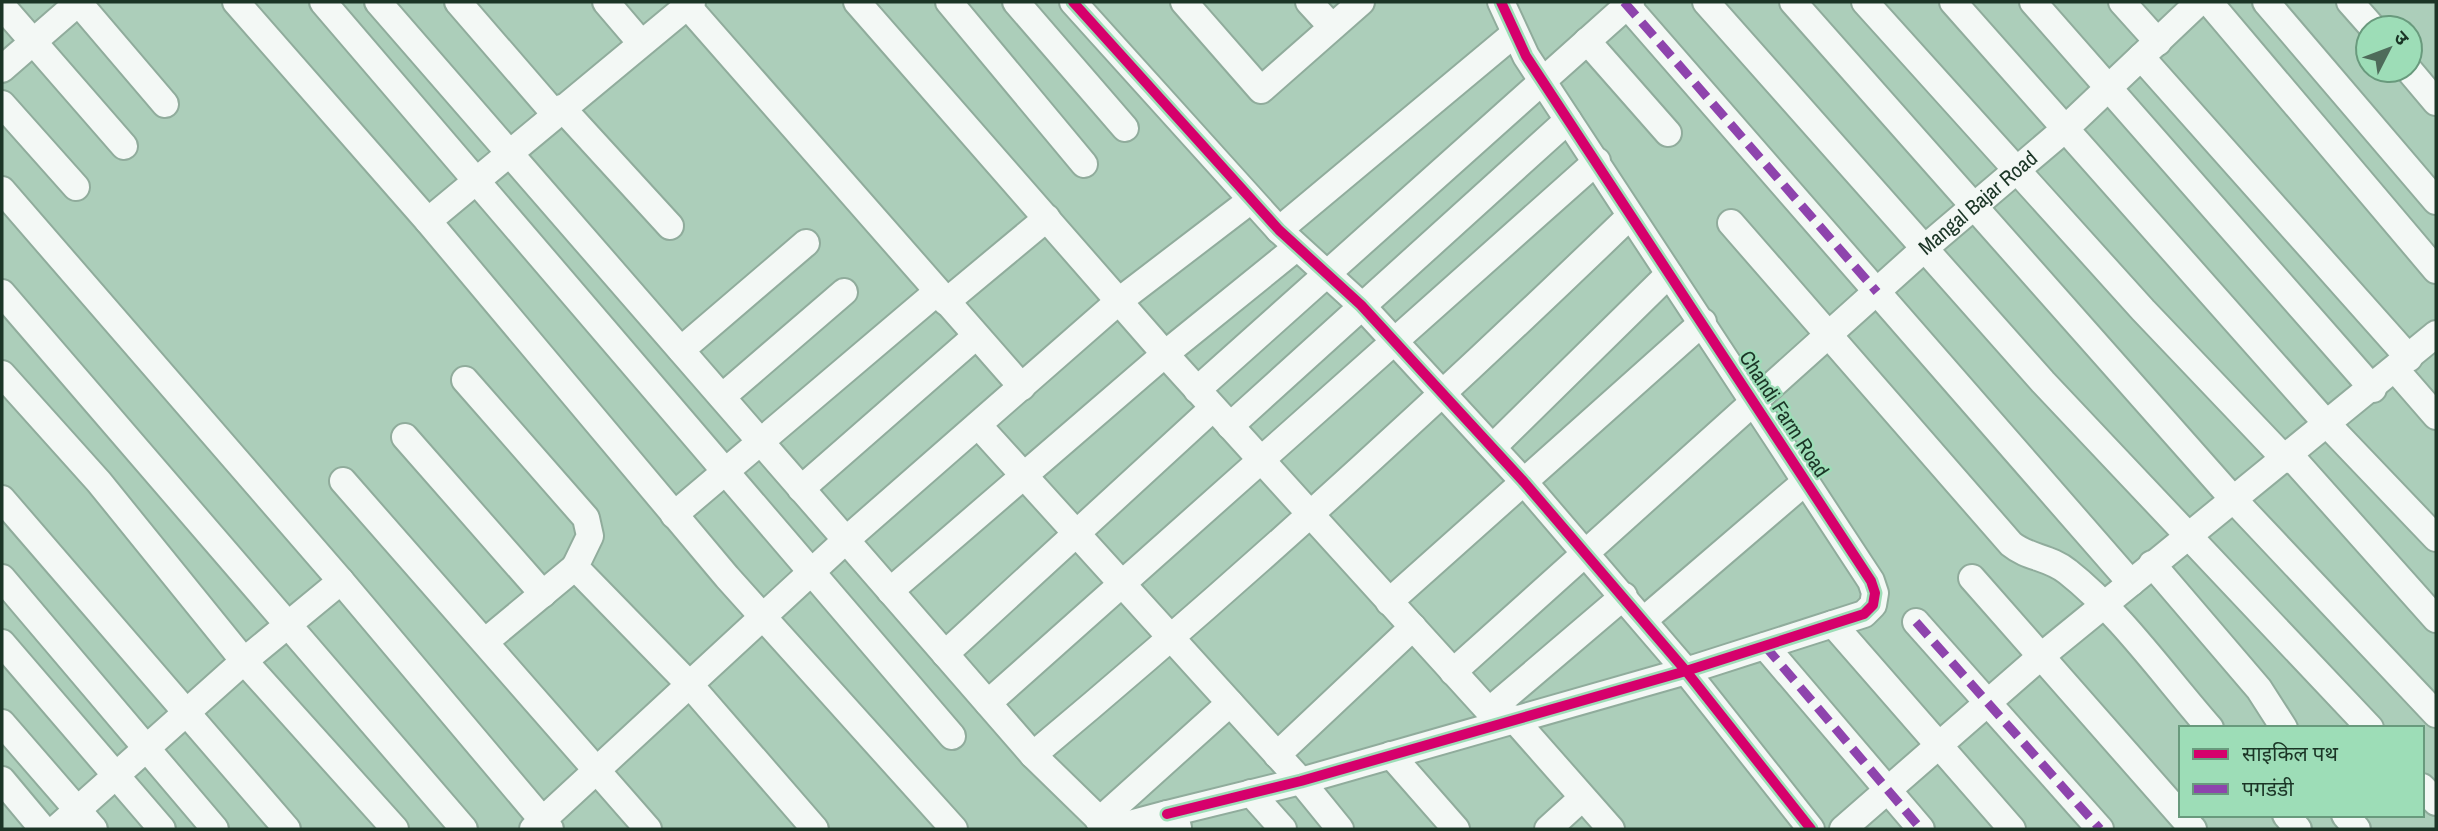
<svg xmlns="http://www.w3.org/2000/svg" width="2438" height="831" viewBox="0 0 2438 831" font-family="'Archivo Narrow','Noto Sans Devanagari',sans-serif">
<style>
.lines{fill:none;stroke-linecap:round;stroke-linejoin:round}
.minor-casing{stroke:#90ac9c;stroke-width:30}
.minor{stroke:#f3f8f5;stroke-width:26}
.quiet{stroke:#8e44ad;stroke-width:9;stroke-dasharray:18 9;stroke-linecap:butt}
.cycleway-casing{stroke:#9dddb7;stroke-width:15}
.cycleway{stroke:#d6006c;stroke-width:10}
.labels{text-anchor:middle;stroke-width:5;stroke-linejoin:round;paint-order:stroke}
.street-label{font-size:21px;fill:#1b3526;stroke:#9dddb7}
</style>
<rect width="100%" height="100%" fill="#acceba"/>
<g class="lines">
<defs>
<g id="minor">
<path d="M 78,2 L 165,104"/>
<path d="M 236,2 L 428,221 L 727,577 L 954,829"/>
<path d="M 323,2 L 952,736"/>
<path d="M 378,2 L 1033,755 L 1109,829"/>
<path d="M 458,2 L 555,114"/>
<path d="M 606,2 L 641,43"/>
<path d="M 684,2 L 1022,387"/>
<path d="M 857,2 L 1165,354 L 1499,722"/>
<path d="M 949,2 L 1084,164"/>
<path d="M 1016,2 L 1125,128"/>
<path d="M 1073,2 L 1279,230 L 1361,305 L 1524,482 L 1686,671 L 1811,829"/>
<path d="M 1184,2 L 1261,90 L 1361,2"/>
<path d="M 1309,2 L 1332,27"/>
<path d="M 1624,2 L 2131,583"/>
<path d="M 1706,2 L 2043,382 L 2370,728"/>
<path d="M 1793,2 L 2234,500 L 2436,714"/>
<path d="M 1865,2 L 2143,310 L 2285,459 L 2295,461 L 2436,619"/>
<path d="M 1953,2 L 2327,424 L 2436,538"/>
<path d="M 2033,2 L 2373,389"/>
<path d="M 2122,2 L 2158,42"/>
<path d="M 2209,2 L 2436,270"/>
<path d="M 2266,2 L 2436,201"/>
<path d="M 2350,2 L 2373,28"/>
<path d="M 2,6 L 124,146"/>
<path d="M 1587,41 L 1668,133"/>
<path d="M 2141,57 L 2409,358"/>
<path d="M 2,69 L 79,2"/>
<path d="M 2409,70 L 2436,102"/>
<path d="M 2,104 L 76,187"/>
<path d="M 562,108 L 670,226"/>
<path d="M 2,190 L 341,581 L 550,829"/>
<path d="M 428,221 L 692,2"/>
<path d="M 1731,223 L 2011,544 C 2028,558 2050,557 2068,572 C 2119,612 2166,678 2210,728"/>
<path d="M 1279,230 L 1514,34"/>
<path d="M 2,293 L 464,829"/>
<path d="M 946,302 L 1047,218"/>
<path d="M 681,350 L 806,243"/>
<path d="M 2396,370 L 2436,416"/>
<path d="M 2,374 L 99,482 L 244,661 L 395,829"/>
<path d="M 465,380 L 586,518 L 590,536 L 575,567 L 690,685 L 815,829"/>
<path d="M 1197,390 L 1631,2"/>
<path d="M 722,397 L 844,292"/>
<path d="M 978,425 L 1301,781 L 1340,829"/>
<path d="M 1230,426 L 1568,120"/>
<path d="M 405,437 L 543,594"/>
<path d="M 1493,447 L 1669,274"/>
<path d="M 343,481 L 648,829"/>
<path d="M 801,489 L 976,336"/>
<path d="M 2,499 L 287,829"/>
<path d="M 674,515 L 937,292"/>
<path d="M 2152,564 L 2259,689 L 2284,728"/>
<path d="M 2,578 L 215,829"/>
<path d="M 1972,578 L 2193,829"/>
<path d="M 890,591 L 1165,354 L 1296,248"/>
<path d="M 1389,602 L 1703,322"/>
<path d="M 1644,620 L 1805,482"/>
<path d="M 1916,622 L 2100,829"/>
<path d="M 1833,624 L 2012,829"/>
<path d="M 486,641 L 575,567"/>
<path d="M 2,643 L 162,829"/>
<path d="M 1765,646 L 1921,829"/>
<path d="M 945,654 L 1213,408"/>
<path id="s1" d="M 1453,672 L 1925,248 L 2065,129 L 2199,2"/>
<path d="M 988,703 L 1597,161"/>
<path d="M 1489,711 L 1624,596"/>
<path d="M 1513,718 L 1611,829"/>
<path d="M 2,723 L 94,829"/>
<path d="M 1033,755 C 1239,583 1437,402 1630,216"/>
<path d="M 1277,755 L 1413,627"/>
<path d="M 1391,755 L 1456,829"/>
<path d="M 2,780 L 43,829"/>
<path d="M 2422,787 L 2436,802"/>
<path d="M 1251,793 L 1283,829"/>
<path d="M 1167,814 L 1301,781 L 1686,671 L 1864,614 L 1873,605 L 1875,593 L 1871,581 L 1526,56 L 1501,2"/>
<path d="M 2286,815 L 2298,829"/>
<path d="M 2345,815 L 2357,829"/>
<path d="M 1099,821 L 1230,703"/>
<path d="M 56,829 L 244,661 L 341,581"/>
<path d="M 533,829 L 846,540 L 1119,301 L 1251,200"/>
<path d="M 1111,829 L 1167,814 L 1178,827"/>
<path d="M 1548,829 L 1582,798"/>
<path d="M 1843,829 L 2039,658 L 2436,334"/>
</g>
</defs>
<use href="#minor" class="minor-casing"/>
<use href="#minor" class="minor"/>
<path class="quiet" d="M 1624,2 L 1877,292
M 1916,622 L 2100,829
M 1765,646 L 1921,829"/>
<defs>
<path id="cycleway" d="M 1073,2 L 1279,230 L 1361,305 L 1524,482 L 1686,671 L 1811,829
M 1167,814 L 1301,781 L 1686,671 L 1864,614 L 1873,605 L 1875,593 L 1871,581 L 1526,56 L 1501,2"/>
</defs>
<use href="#cycleway" class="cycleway-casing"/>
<use href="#cycleway" class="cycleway"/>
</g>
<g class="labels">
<g class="street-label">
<text dy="7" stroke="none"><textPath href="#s1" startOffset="704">Mangal Bajar Road</textPath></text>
<text transform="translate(1784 414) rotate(57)" y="7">Chandi Farm Road</text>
</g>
</g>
<rect width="2438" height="831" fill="none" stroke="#1b3526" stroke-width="7"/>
<rect x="2179" y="726" width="245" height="91" fill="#9dddb7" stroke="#699a7d" stroke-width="2"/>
<rect x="2193" y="749" width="35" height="10" fill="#d6006c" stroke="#699a7d" stroke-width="2"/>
<text x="2242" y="761" font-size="21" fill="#1b3526">साइकिल पथ</text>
<rect x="2193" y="784" width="35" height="10" fill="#8e44ad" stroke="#699a7d" stroke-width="2"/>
<text x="2242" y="796" font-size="21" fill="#1b3526">पगडंडी</text>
<g transform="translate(2389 49) rotate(48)"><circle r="33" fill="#9dddb7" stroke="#699a7d" stroke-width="2"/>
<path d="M0-5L12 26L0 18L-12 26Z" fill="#4e6b5a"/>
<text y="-10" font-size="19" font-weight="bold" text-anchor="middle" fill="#1b3526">उ</text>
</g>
</svg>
